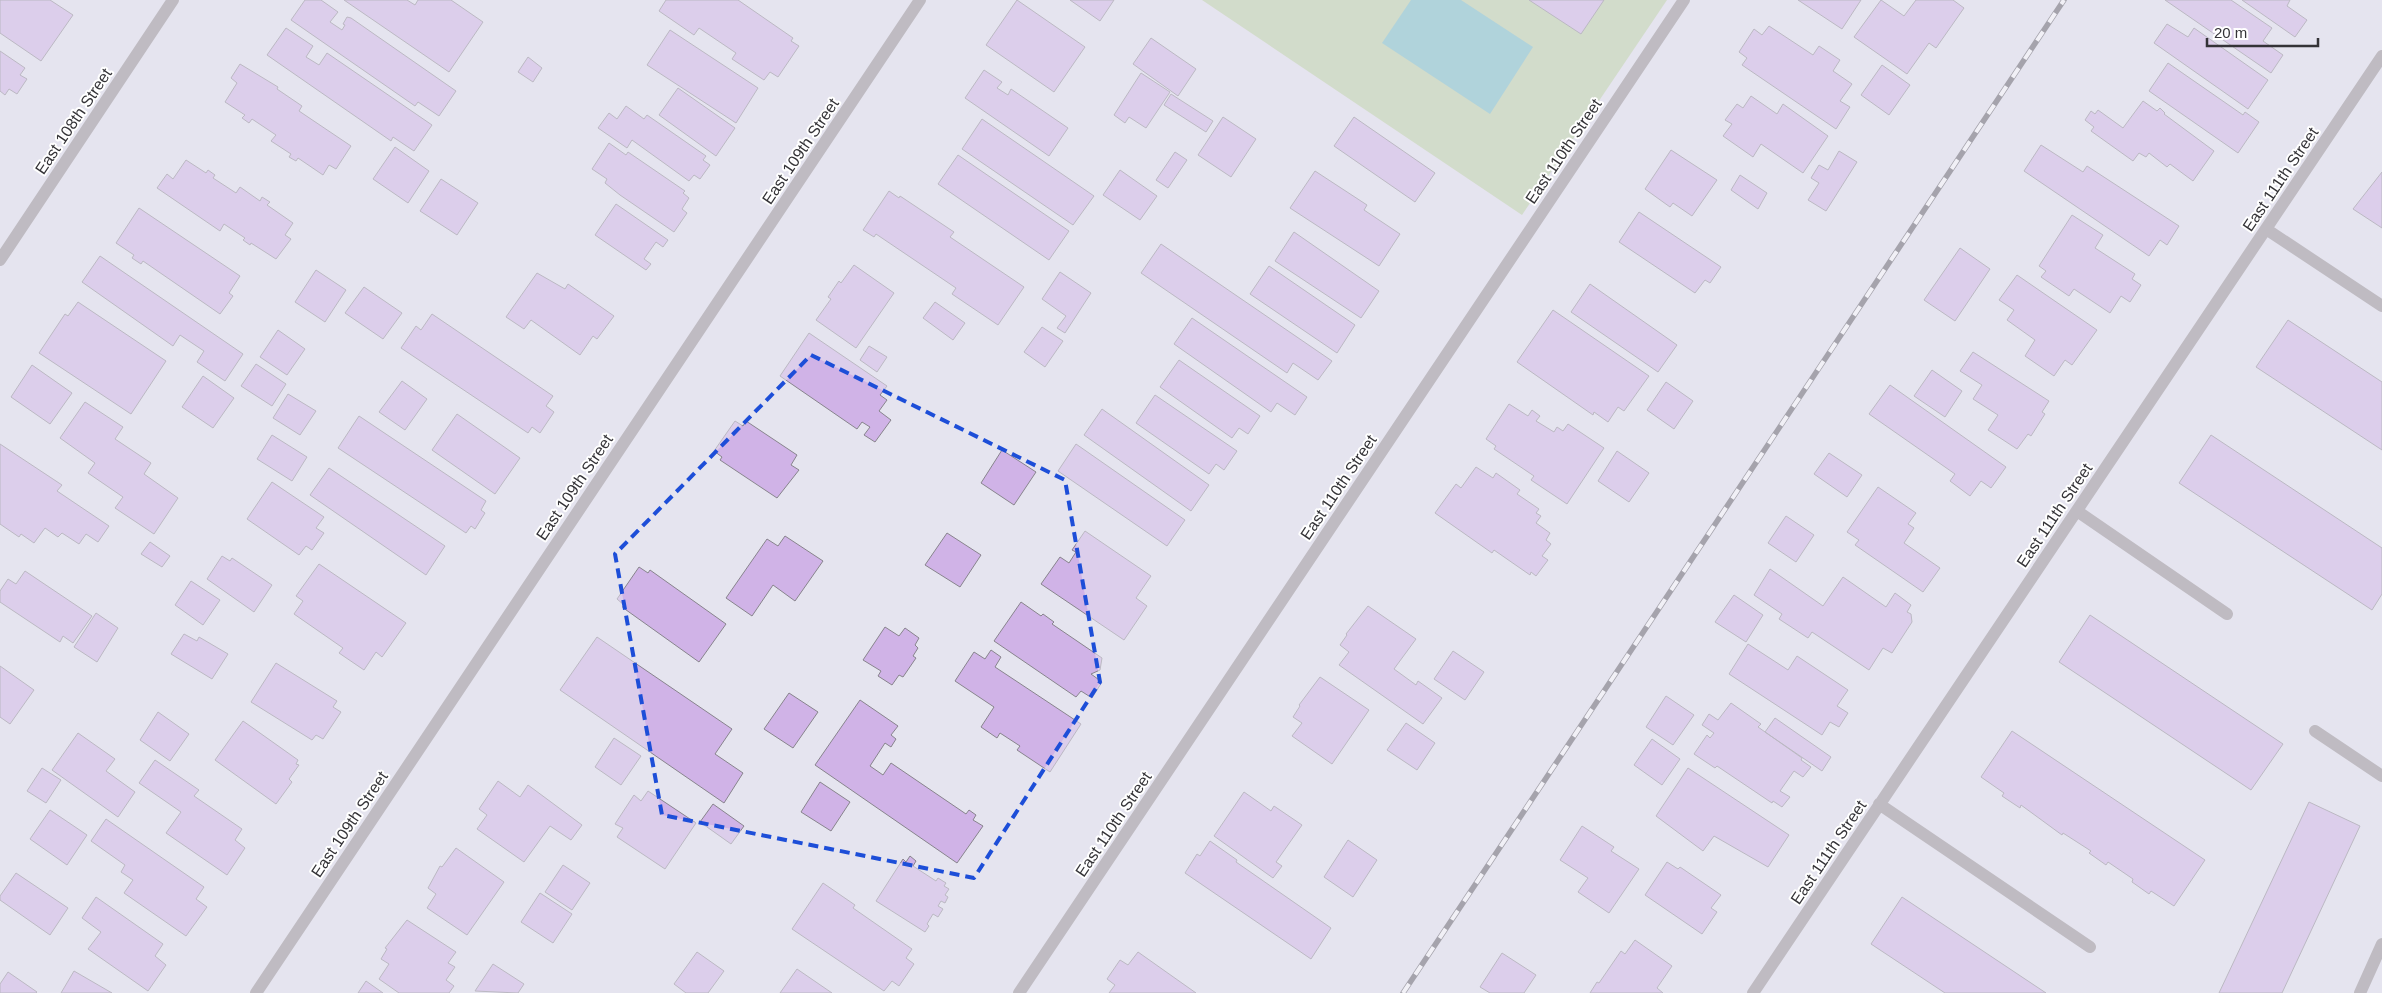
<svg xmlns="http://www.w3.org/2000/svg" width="2382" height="993" viewBox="0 0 2382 993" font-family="Arial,sans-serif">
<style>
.green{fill:#bbd29f}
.water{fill:#70bec4}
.building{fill:#d0b3e7;stroke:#88848d}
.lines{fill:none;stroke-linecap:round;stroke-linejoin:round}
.minor{stroke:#908b8c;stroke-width:12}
.rail-casing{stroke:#57565c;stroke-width:5.5}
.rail{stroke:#fff;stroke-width:4;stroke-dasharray:11;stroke-linecap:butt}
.marked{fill:none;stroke:#1d4ed8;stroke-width:4;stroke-dasharray:10 6;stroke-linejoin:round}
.labels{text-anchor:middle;stroke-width:4;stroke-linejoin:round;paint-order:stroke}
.street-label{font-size:16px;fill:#343337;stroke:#fff}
</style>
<rect width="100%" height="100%" fill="#e5e4ef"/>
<path class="green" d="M 1202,0 L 1667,0 L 1522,215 Z"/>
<path class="water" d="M 1411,0 L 1461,0 L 1533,47 L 1490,114 L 1382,43 Z"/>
<path class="building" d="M 0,0 L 50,0 L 73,15 L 41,61 L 0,33 Z
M 305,0 L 321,0 L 338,12 L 330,22 L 342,30 L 345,25 L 343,24 L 347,17 L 351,18 L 456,91 L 439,116 L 418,102 L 415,106 L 291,20 Z
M 344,0 L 407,0 L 415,5 L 418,0 L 451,0 L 483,22 L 449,72 Z
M 666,0 L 738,0 L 793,38 L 791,41 L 799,46 L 778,77 L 770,72 L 764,80 L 732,59 L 736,53 L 699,28 L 694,35 L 659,11 Z
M 1017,0 L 1085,47 L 1054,92 L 986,45 Z
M 1070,0 L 1114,0 L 1100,21 Z
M 1529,0 L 1604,0 L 1581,34 Z
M 1798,0 L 1861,0 L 1842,29 Z
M 1881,0 L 1904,16 L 1916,0 L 1953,0 L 1964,8 L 1936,48 L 1929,43 L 1907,74 L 1854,37 Z
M 2165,0 L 2231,0 L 2272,28 L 2263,41 L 2283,55 L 2271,73 Z
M 2242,0 L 2290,0 L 2287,6 L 2307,20 L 2295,37 Z
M 2167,24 L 2188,37 L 2194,28 L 2268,80 L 2248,109 L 2154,43 Z
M 1769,26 L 1813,55 L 1819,46 L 1840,60 L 1833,71 L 1852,84 L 1840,101 L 1850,107 L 1836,129 L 1742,65 L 1747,58 L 1739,52 L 1754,29 L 1762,35 Z
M 286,28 L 313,46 L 306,57 L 319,65 L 327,53 L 432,125 L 414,151 L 393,137 L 391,141 L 267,55 Z
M 670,30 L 758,88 L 736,123 L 647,65 Z
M 1151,38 L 1196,69 L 1178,96 L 1133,64 Z
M 0,51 L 25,68 L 20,75 L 27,79 L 17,94 L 9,89 L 5,95 L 0,91 Z
M 528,57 L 542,68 L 533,82 L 518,72 Z
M 2168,63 L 2243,115 L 2245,112 L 2259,122 L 2238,153 L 2149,91 Z
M 240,64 L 278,87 L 277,89 L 302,106 L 299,111 L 351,146 L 336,169 L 329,165 L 323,175 L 298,158 L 296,161 L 289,157 L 291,154 L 271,141 L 276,135 L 252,119 L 249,123 L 242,118 L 245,115 L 225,102 L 237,83 L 231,78 Z
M 1882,65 L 1910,85 L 1889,115 L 1861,95 Z
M 984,70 L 1002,82 L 997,88 L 1008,95 L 1011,89 L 1068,128 L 1049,156 L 965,98 Z
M 1141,73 L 1170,92 L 1146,128 L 1129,117 L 1125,123 L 1114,115 Z
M 678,88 L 735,128 L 716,156 L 659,115 Z
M 1171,94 L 1213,121 L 1206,132 L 1164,105 Z
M 1751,96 L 1777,114 L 1783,104 L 1828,136 L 1803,173 L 1761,144 L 1753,157 L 1723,136 L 1732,124 L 1725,120 L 1737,104 L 1743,108 Z
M 2143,101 L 2157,111 L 2160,108 L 2165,113 L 2164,114 L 2214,151 L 2193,181 L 2170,164 L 2167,167 L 2149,153 L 2146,157 L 2139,153 L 2133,161 L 2091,131 L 2094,127 L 2085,120 L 2091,111 L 2095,114 L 2098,110 L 2123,128 Z
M 626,106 L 644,119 L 647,115 L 706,156 L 703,160 L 710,165 L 700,179 L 694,175 L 689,181 L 632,140 L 627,148 L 598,128 L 609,113 L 617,119 Z
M 1223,117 L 1256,139 L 1231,177 L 1198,155 Z
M 1354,117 L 1435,173 L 1415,202 L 1334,146 Z
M 982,119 L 1094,196 L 1073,225 L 962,149 Z
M 609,143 L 626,155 L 628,152 L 685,191 L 683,193 L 689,198 L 682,209 L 687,213 L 674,232 L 620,195 L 605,183 L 607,179 L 592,169 Z
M 2041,145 L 2083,172 L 2087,166 L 2179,226 L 2167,245 L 2160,240 L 2149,256 L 2024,171 Z
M 395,147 L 429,171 L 408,203 L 373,179 Z
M 1671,150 L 1717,180 L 1692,216 L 1673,203 L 1670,207 L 1645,189 Z
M 1839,151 L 1857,162 L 1826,211 L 1808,200 L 1819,183 L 1811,178 L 1819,165 L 1828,170 Z
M 1175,152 L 1187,160 L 1168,188 L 1156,180 Z
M 958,155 L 1069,231 L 1049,260 L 938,184 Z
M 186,160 L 206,173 L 208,170 L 215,175 L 213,178 L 236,193 L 240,187 L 260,201 L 262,197 L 270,202 L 267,205 L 293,223 L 285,235 L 291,239 L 276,259 L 251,243 L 250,245 L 243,240 L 245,238 L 224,224 L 220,231 L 157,188 L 167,174 L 173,179 Z
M 1120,170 L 1157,196 L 1140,220 L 1103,195 Z
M 1315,171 L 1367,205 L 1364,210 L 1400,234 L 1379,266 L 1290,208 Z
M 2382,172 L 2382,228 L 2353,209 Z
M 1740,175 L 1767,193 L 1758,209 L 1731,190 Z
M 441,179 L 478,203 L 457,235 L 420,211 Z
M 889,191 L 899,198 L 900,196 L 954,232 L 950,237 L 1024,287 L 998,325 L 952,294 L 956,288 L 876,234 L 874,237 L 863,230 Z
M 616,204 L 668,240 L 663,247 L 656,242 L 644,259 L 651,264 L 646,270 L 595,235 Z
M 139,208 L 240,276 L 229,293 L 233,296 L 220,314 L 143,261 L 141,264 L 132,258 L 134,255 L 116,243 Z
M 1639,212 L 1721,267 L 1710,283 L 1705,280 L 1695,293 L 1619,242 Z
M 2072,215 L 2103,235 L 2095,248 L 2135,274 L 2132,279 L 2141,285 L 2130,302 L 2121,296 L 2110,313 L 2074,289 L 2069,296 L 2041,277 L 2046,271 L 2039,266 Z
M 1294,232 L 1379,291 L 1361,318 L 1275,261 Z
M 1161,244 L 1332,361 L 1318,380 L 1293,363 L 1287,373 L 1141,273 Z
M 1960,248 L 1990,269 L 1955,321 L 1924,300 Z
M 100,256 L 243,354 L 225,381 L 197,362 L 204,351 L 180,335 L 173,346 L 82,282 Z
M 854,265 L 894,293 L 856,348 L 816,320 L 831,299 L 828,297 L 839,281 L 841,283 Z
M 1269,266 L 1355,325 L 1337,353 L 1250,294 Z
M 316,270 L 346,290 L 325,322 L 295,302 Z
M 1060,272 L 1091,293 L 1065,333 L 1057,328 L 1066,316 L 1042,299 Z
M 537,273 L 565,289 L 568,284 L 614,316 L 597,339 L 593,336 L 580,355 L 531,320 L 524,329 L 506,317 Z
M 2017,275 L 2097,330 L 2072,365 L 2065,360 L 2054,376 L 2025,356 L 2035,340 L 2007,320 L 2014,310 L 1999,300 Z
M 1590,284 L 1677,345 L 1658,372 L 1571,312 Z
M 364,287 L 402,313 L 383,339 L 345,313 Z
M 78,302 L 166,361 L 131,414 L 39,353 L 65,314 L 68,316 Z
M 935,302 L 965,323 L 953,340 L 923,318 Z
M 1553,310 L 1649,376 L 1624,411 L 1618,407 L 1608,422 L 1594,412 L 1593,415 L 1517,362 Z
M 432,314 L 553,396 L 546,406 L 554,412 L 540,433 L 532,427 L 528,433 L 401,348 L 416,326 L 421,330 Z
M 1192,318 L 1307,397 L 1295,415 L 1277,403 L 1271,412 L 1174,344 Z
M 2288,320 L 2382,382 L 2382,450 L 2256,367 Z
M 1042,327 L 1063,341 L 1045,367 L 1024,352 Z
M 278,330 L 305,349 L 287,375 L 260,357 Z
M 809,333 L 887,386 L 880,395 L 887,400 L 879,411 L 891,420 L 875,442 L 864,435 L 870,427 L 862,422 L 857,429 L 780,376 Z
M 869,346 L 887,357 L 877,372 L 860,360 Z
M 1973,352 L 2049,401 L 2042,412 L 2045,414 L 2031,436 L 2028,434 L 2017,449 L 1988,430 L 1998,415 L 1973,399 L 1982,385 L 1960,371 Z
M 1179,360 L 1260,416 L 1248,434 L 1239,428 L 1232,438 L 1160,387 Z
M 256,364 L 286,384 L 272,406 L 241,386 Z
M 32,365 L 72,393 L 50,424 L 11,397 Z
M 1932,370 L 1962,391 L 1945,417 L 1914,396 Z
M 203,376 L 234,398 L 213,428 L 182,407 Z
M 402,381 L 427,399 L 405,430 L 379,412 Z
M 1666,382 L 1693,401 L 1674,429 L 1647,410 Z
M 1890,385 L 2006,467 L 1991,488 L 1981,481 L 1970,496 L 1950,481 L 1955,474 L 1869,414 Z
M 288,394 L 316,411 L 300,435 L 273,418 Z
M 1155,395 L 1237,451 L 1224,470 L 1216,464 L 1209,474 L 1136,423 Z
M 85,402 L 123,427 L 115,439 L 151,463 L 144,474 L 178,498 L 154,534 L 115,508 L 123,497 L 88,473 L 95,463 L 60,438 Z
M 1509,404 L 1528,416 L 1532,410 L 1540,416 L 1536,421 L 1554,432 L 1557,427 L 1563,431 L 1568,424 L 1604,448 L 1567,504 L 1531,480 L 1534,476 L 1494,449 L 1496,446 L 1486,439 Z
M 1102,409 L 1209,485 L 1191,511 L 1084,435 Z
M 457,414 L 520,458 L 495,494 L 432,450 Z
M 359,416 L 486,501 L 481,510 L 485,513 L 475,529 L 471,526 L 466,533 L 338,448 Z
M 735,421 L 743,426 L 746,421 L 797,455 L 791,465 L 799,470 L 777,498 L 720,460 L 722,457 L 714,451 Z
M 272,435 L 307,457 L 292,481 L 257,459 Z
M 2211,435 L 2382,548 L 2382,594 L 2372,610 L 2179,483 Z
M 0,444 L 62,485 L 57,491 L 109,526 L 98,542 L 86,534 L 79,544 L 62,533 L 58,537 L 45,528 L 34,543 L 21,534 L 19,537 L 0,524 Z
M 1076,444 L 1185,520 L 1167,546 L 1058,471 Z
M 1002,450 L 1036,472 L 1014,505 L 981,483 Z
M 1617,451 L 1649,473 L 1629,502 L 1598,481 Z
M 1829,453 L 1862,475 L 1847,497 L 1814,474 Z
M 1476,467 L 1493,478 L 1496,473 L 1520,490 L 1517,494 L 1539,509 L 1536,513 L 1541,516 L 1536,523 L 1550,533 L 1546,540 L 1551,544 L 1542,556 L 1548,560 L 1536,576 L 1531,572 L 1530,575 L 1494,550 L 1492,553 L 1435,513 L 1456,484 L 1461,488 Z
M 329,468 L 445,546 L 426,575 L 310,495 Z
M 272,482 L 324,517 L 316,528 L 324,533 L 312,550 L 306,546 L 299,555 L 247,519 Z
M 1878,487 L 1916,513 L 1908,524 L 1914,528 L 1904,543 L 1940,568 L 1923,592 L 1855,545 L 1859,540 L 1847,532 Z
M 1786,516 L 1814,535 L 1796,562 L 1768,543 Z
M 1085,531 L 1151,576 L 1136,598 L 1147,606 L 1124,640 L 1041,584 L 1060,557 L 1069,563 L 1076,552 L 1072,550 Z
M 947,533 L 981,555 L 960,587 L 925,565 Z
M 785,536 L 823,561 L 795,601 L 773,585 L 752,616 L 726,598 L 767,539 L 778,546 Z
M 150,542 L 170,556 L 162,567 L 141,554 Z
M 222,556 L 230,561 L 232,558 L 272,585 L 254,612 L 207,579 Z
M 319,564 L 406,623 L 382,657 L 376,652 L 364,670 L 339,653 L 343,648 L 294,614 L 303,601 L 296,596 Z
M 639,567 L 648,573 L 650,570 L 726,624 L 699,662 L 622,607 L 624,605 L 617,599 Z
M 1770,569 L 1823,606 L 1843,577 L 1886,607 L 1895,593 L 1911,605 L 1907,612 L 1911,614 L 1912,622 L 1892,653 L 1883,648 L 1869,670 L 1812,632 L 1808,638 L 1779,619 L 1782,614 L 1754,595 Z
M 25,571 L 92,616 L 73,643 L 63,636 L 60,642 L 0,602 L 0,591 L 8,579 L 16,584 Z
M 191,581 L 220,600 L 203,625 L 175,605 Z
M 1734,595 L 1763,615 L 1746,642 L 1715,622 Z
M 1021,602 L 1041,616 L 1043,614 L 1054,622 L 1052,624 L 1102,658 L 1100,670 L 1091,674 L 1102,682 L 1092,698 L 1081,691 L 1076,697 L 994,641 Z
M 1368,606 L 1416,639 L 1394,669 L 1416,685 L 1418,681 L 1442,698 L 1423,724 L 1339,665 L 1349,652 L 1340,645 L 1347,635 L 1346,634 Z
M 96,613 L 118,628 L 97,662 L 74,647 Z
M 2090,615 L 2283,744 L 2251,790 L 2059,662 Z
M 885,627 L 899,636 L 905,628 L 919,638 L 915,645 L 918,648 L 913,656 L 916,658 L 903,677 L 899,675 L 892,685 L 878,676 L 881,671 L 863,660 Z
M 184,634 L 197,641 L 199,637 L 228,654 L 212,679 L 171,654 Z
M 597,637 L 732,729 L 715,754 L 743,773 L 724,803 L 560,690 Z
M 1748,644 L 1788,670 L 1797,656 L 1848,690 L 1837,706 L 1848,713 L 1839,727 L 1830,722 L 1822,735 L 1729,674 Z
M 991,650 L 1001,657 L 995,667 L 1081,724 L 1050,772 L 1017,750 L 1020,746 L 1000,733 L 997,738 L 981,727 L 994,707 L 955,681 L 974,652 L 985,659 Z
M 1453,651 L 1484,672 L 1465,700 L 1434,679 Z
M 276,663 L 337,701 L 333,707 L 341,712 L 323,739 L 316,735 L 312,740 L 251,702 Z
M 0,666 L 34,690 L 10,724 L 0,717 Z
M 1320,677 L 1369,710 L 1332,764 L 1292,736 L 1302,723 L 1293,717 L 1300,706 L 1299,705 Z
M 789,693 L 818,712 L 793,748 L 764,729 Z
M 1666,696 L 1694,715 L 1673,745 L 1646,727 Z
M 860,700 L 898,726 L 891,735 L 896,739 L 891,747 L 885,743 L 870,766 L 883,775 L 891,763 L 966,814 L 969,810 L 976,815 L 973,820 L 983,826 L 957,863 L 815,765 Z
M 1731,703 L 1761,724 L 1758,727 L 1802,758 L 1801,760 L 1811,767 L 1803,777 L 1794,771 L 1780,791 L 1790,797 L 1782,807 L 1773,801 L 1772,803 L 1717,766 L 1715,768 L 1694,754 L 1707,735 L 1710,738 L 1714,733 L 1702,725 L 1709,714 L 1718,720 Z
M 158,712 L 189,734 L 170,761 L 140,740 Z
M 1775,718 L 1831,757 L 1822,771 L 1765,732 Z
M 243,721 L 298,760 L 296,764 L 299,765 L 289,779 L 292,782 L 276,804 L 215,760 Z
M 1406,723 L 1435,743 L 1417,770 L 1387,750 Z
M 2012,731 L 2205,860 L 2174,906 L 2151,891 L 2149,894 L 2132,882 L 2133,879 L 2108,862 L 2106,865 L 2089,853 L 2091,851 L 2063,833 L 2062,835 L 2021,805 L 2020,808 L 2002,796 L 2004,793 L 1981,777 Z
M 78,733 L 115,759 L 106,771 L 135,792 L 118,817 L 52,770 Z
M 614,738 L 641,756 L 621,785 L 595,767 Z
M 1652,739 L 1680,759 L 1662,785 L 1634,765 Z
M 155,760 L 199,790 L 194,796 L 242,829 L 235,840 L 245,848 L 227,875 L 166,833 L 181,812 L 139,783 Z
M 42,768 L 61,780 L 46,803 L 27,791 Z
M 1688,768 L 1789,835 L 1768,867 L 1714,836 L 1703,851 L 1656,816 Z
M 498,781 L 520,797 L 528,785 L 582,825 L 571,840 L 550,826 L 524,862 L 477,829 L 487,815 L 479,809 Z
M 820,782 L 850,802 L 831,831 L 801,812 Z
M 648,791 L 696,823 L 665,869 L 617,837 L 623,828 L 615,824 L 634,795 L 641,801 Z
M 1244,792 L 1271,811 L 1274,806 L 1302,825 L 1276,862 L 1282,866 L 1273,878 L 1214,836 Z
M 2309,802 L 2360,826 L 2282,993 L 2219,993 Z
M 713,804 L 744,826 L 731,844 L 700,822 Z
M 50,810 L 87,835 L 67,865 L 30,839 Z
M 106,819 L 204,887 L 196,899 L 207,907 L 186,936 L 124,893 L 133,880 L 121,872 L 125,865 L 91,841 Z
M 1582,826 L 1614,847 L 1611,851 L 1639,869 L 1609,913 L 1578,892 L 1588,878 L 1560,860 Z
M 1348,840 L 1377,860 L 1353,897 L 1324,877 Z
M 1210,841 L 1237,860 L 1236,862 L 1331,928 L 1311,959 L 1185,873 L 1197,854 L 1200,856 Z
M 456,848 L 504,882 L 467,935 L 427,908 L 436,894 L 428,888 L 440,866 L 442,867 Z
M 910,856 L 916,861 L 913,866 L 936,881 L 938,878 L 946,883 L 944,886 L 949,889 L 945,895 L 948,897 L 945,903 L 941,901 L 938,906 L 943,909 L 938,917 L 933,914 L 927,924 L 929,926 L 925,932 L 876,901 L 903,859 L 906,862 Z
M 1667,862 L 1678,869 L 1680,867 L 1721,895 L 1711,908 L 1717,912 L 1702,934 L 1645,895 Z
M 563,865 L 590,883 L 572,910 L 545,892 Z
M 16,873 L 68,908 L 50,935 L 0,900 L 0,896 Z
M 823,883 L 855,905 L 853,908 L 912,949 L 906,958 L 914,964 L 899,986 L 892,981 L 884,991 L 792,929 Z
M 540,893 L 572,914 L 553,943 L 521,922 Z
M 96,897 L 163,944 L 155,956 L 166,965 L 148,991 L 88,949 L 101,932 L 82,918 Z
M 1902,897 L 2046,993 L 1945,993 L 1871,944 Z
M 407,920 L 456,952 L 448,963 L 455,967 L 446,980 L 454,986 L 449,993 L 399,993 L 379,979 L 389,964 L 381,959 L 387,949 L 385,948 Z
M 1635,940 L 1672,966 L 1657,988 L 1663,993 L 1590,993 L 1597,982 L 1599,983 L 1621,951 L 1625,954 Z
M 697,952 L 724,971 L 708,993 L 686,993 L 674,984 Z
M 1138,952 L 1196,993 L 1109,993 L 1115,985 L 1107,979 L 1120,960 L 1128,965 Z
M 1502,953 L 1536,975 L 1524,993 L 1490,993 L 1480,987 Z
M 493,964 L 524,984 L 518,993 L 475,991 Z
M 797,969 L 832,993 L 780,993 Z
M 74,971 L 112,993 L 61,993 Z
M 8,972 L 37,992 L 36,993 L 0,993 L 0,984 Z
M 366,981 L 383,993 L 358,993 Z"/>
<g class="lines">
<path class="minor" d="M 2266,229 L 2382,306
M 0,260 L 173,0
M 2077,511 L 2227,614
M 2315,731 L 2382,776
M 1879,804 L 2090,947
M 256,993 L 920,0
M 1019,993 L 1684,0
M 1753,993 L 2382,56
M 2360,993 L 2382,944"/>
<defs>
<path id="rail" d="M 1403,993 L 2064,0"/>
</defs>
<use href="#rail" class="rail-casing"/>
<use href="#rail" class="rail"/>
</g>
<path d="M0 0H2382V993H0ZM 811,355 L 1065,480 L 1100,682 L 974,878 L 662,815 L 615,554 Z" fill="#e5e4ef" fill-opacity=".55" fill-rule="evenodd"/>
<path class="marked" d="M 811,355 L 1065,480 L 1100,682 L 974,878 L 662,815 L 615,554 Z"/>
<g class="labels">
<g class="street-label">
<text transform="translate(73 121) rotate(-56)" y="6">East 108th Street</text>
<text transform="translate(800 151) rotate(-56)" y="6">East 109th Street</text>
<text transform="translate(1563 151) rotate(-56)" y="6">East 110th Street</text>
<text transform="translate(2280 179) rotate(-56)" y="6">East 111th Street</text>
<text transform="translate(574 487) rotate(-56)" y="6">East 109th Street</text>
<text transform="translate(1338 487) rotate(-56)" y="6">East 110th Street</text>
<text transform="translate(2054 515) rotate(-56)" y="6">East 111th Street</text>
<text transform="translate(349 824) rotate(-56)" y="6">East 109th Street</text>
<text transform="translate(1113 824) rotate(-56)" y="6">East 110th Street</text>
<text transform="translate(1828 852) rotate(-56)" y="6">East 111th Street</text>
</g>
</g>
<path d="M2207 38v8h111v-8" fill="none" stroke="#343337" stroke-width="2.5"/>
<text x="2214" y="38" font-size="15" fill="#343337" stroke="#ffffff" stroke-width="4" paint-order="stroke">20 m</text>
</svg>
